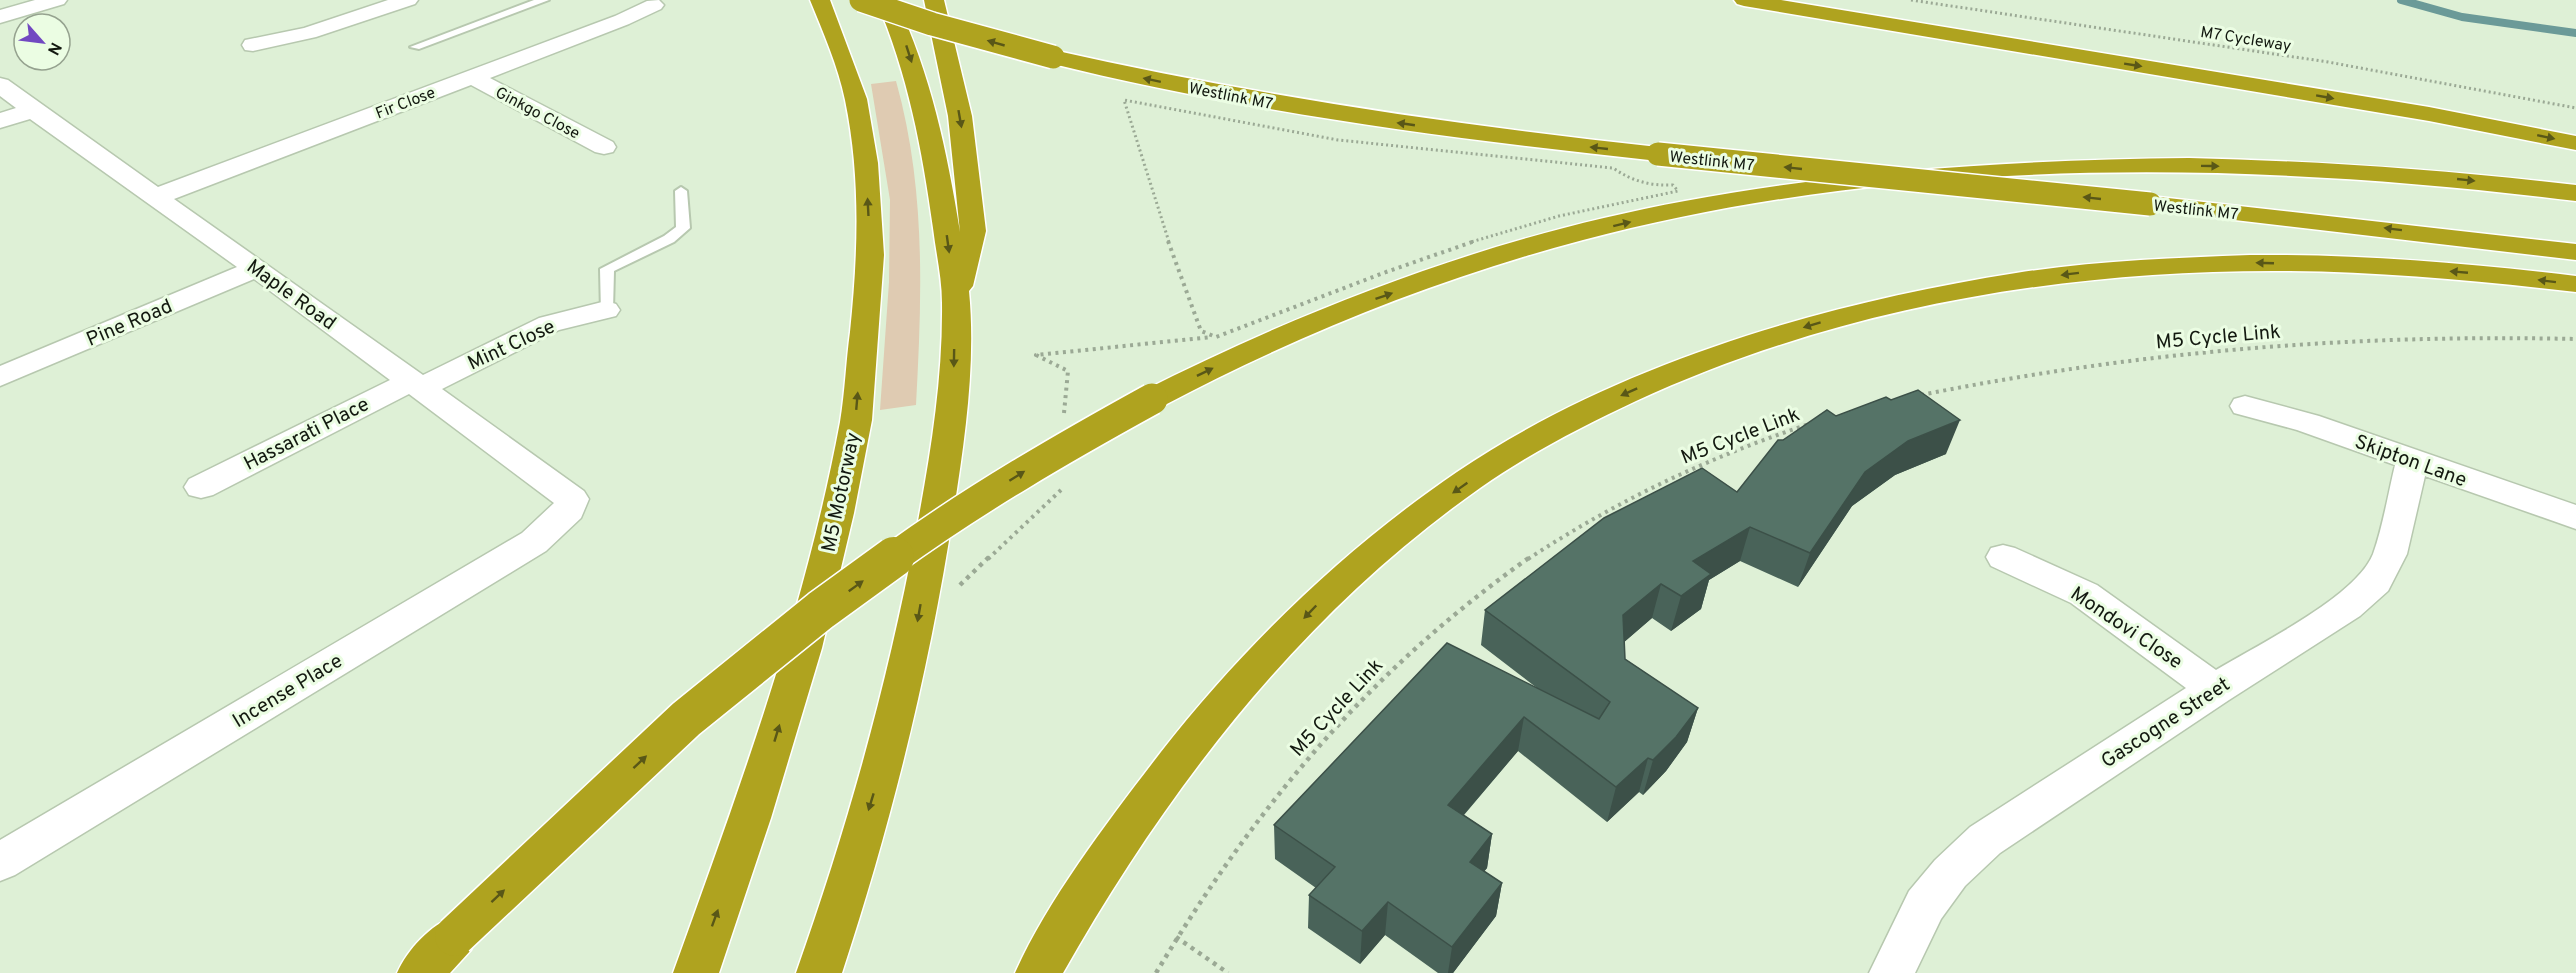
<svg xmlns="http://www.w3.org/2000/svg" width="2576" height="973" viewBox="0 0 2576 973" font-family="Overpass,sans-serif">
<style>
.green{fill:#dfcbb2}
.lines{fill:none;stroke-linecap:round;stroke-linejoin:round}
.stream{stroke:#6b9a98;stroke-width:8}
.lane-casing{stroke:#b7c8af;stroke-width:4}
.street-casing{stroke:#b7c8af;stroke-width:3}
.highway-casing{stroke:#fff;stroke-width:3}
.path-far2{stroke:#9ba995;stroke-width:3;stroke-dasharray:2 3;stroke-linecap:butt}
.path-far1{stroke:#9ba995;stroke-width:4;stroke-dasharray:3 4.5;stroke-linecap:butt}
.path{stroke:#9ba995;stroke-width:4.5;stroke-dasharray:4 5;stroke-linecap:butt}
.lane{fill:#fff;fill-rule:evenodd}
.street{fill:#fff;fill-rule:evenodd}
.highway{fill:#afa31f;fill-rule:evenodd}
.highway-bridge-far2-casing{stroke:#fff;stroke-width:26;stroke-linecap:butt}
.highway-bridge-far1-casing{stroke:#fff;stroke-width:34;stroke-linecap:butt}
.highway-bridge-casing{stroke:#fff;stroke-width:43;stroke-linecap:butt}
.highway-bridge-far2{stroke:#afa31f;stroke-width:23}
.highway-bridge-far1{stroke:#afa31f;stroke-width:31}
.highway-bridge{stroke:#afa31f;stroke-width:40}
.wall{fill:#496359}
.shaded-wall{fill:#3c5048}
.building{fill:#557367;stroke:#3c5048;stroke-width:1.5}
.oneway{fill:#595717}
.labels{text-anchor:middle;stroke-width:6;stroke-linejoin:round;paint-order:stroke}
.far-street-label{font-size:16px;fill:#131910;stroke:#ebfde3}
.street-label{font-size:20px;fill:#131910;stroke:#ebfde3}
</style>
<rect width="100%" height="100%" fill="#def0d6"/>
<path class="green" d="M 896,81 C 926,188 922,295 916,405 L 880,410 L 889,282 L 890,200 L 871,84 Z"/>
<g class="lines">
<path class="stream" d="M 2401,0 L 2462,17 L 2576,33"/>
<defs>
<path id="lane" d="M 534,0 L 549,0 L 419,49 L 410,47 Z
M 681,187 L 687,191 L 690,228 L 674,242 L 614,271 L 613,310 L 606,314 L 601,313 L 600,269 L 664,236 L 676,227 L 675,191 Z"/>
<path id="street" d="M 35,0 L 67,0 L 64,4 L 0,23 L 0,10 Z
M 388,0 L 418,0 L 415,4 L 316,37 L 253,51 L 245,50 L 242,45 L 245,40 L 304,28 Z
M 647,1 L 659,0 L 664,5 L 661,9 L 629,24 L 490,78 L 613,142 L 616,147 L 613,152 L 604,154 L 595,152 L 471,85 L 174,199 L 423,375 L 539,318 L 606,301 L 616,304 L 620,310 L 616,316 L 559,330 L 442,389 L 584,491 L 589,499 L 581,518 L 546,551 L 15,875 L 0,881 L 0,840 L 522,533 L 554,503 L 409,394 L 213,495 L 201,498 L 189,495 L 184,487 L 189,479 L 390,380 L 254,279 L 0,386 L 0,366 L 237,267 L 30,119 L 0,128 L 0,113 L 16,108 L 0,96 L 0,78 L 8,80 L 158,187 L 615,16 Z
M 2245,396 L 2319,416 L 2576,505 L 2576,529 L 2425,476 L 2407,554 L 2388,591 L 2360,616 L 2229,700 L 2000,853 L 1965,886 L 1941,919 L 1915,973 L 1869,973 L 1909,891 L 1935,860 L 1970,827 L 2186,688 L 2071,603 L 1991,566 L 1986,557 L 1991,548 L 2003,545 L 2015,548 L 2097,585 L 2216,670 C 2257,645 2356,597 2373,554 C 2383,526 2388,494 2395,465 L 2297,430 L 2234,413 L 2230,406 L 2234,399 Z"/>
<path id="highway" d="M 810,0 L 830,0 L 867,99 L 878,163 L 884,255 L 872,420 L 854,513 L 822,648 L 771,818 L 719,973 L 673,973 C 738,793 805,611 840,422 C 845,392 846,361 850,332 C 858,255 861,177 845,100 C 838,66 823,32 810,0 Z
M 876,0 L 896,0 C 931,75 947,151 960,232 L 948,116 L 924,0 L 944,0 L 972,116 L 986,231 L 973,286 L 969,291 C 976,363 965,438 954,509 C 930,667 892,821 842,973 L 796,973 C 847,829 888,683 916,532 C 930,457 943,380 942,303 C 942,278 936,253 933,228 C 922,149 908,74 876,0 Z
M 1734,0 L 1781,0 L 2429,107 L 2576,136 L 2576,150 L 2429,121 L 1744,6 L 1737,4 Z
M 1053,50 C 1253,95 1454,125 1658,147 L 1667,149 L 1670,154 L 1667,159 L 1658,161 C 1452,139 1246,112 1045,62 L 1042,57 L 1045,52 Z
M 2189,158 C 2319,161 2447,170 2576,185 L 2576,201 C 2248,160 1904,155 1583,240 C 1436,279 1297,335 1163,406 L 1152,409 L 1141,406 L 1137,399 L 1141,392 C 1313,305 1494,236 1685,201 C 1852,170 2020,160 2189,158 Z
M 2150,196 L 2576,244 L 2576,260 L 2141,209 L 2137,204 L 2141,199 Z
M 2250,255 C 2359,254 2467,263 2576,276 L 2576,292 C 2481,281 2386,272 2290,271 C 2067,269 1839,307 1636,401 C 1583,426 1528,454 1480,488 C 1302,613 1169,786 1063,973 L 1015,973 C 1048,899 1111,817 1161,752 C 1245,645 1344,549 1457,472 C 1618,363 1825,303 2016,273 C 2093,261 2172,258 2250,255 Z
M 455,916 L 471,922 L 477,936 L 471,950 L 450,973 L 397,973 C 408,949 430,925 455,916 Z"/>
</defs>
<use href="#lane" class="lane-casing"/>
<use href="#street" class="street-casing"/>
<use href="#highway" class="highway-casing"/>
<path class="path-far2" d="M 1911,0 L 2328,62 L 2576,108
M 1169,242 L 1124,100 L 1338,140 L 1613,168 C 1632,181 1650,186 1673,185 L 1678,191 L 1559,216 L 1471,242"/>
<path class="path-far1" d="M 1168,241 L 1201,331 L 1216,337 L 1386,272 L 1475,241
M 1921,395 C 2142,351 2351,334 2576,339
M 1064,413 L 1068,371 L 1036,355 L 1212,337
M 988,559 L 1061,490
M 1528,559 C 1620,499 1705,459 1809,424"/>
<path class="path" d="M 960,585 L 989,557
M 1176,937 L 1228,973
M 1156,973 C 1256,806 1370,670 1530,557"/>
<use href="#lane" class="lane"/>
<use href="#street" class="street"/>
<use href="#highway" class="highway"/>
<defs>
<path id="highway-bridge-far2" d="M 861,0 L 932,24 L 1053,57
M 1658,154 L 2150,204"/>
<path id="highway-bridge-far1" d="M 892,559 C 975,499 1063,448 1152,399"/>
<path id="highway-bridge" d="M 455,936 L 686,719 L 821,610 L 894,557"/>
</defs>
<use href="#highway-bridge-far2" class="highway-bridge-far2-casing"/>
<use href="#highway-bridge-far1" class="highway-bridge-far1-casing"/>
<use href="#highway-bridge" class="highway-bridge-casing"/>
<use href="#highway-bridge-far2" class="highway-bridge-far2"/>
<use href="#highway-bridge-far1" class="highway-bridge-far1"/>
<use href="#highway-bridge" class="highway-bridge"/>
</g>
<path class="wall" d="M 1836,416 L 1946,454 L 1895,475 L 1852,506 L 1798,587 L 1740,561 L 1709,580 L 1701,609 L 1671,631 L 1652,618 L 1624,642 L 1625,659 L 1698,708 L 1687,742 L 1666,771 L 1643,795 L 1639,792 L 1607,822 L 1518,751 L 1464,815 L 1492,834 L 1487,868 L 1484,871 L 1502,883 L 1496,916 L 1453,973 L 1438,973 L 1385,935 L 1360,964 L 1308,928 L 1309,895 L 1316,888 L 1275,859 L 1274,825 L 1537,688 L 1481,645 L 1485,610 L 1737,492 L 1783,440 Z"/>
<path class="shaded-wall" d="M 1960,420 L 1946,454 L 1895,475 L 1852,506 L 1798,587 L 1810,553 L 1865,472 L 1908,441 Z
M 1750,527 L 1740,561 L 1709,580 L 1701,609 L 1671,631 L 1681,596 L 1693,561 Z
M 1661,584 L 1652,618 L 1615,650 L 1623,615 Z
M 1698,708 L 1687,742 L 1666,771 L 1643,795 L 1653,760 Z
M 1524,717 L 1518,751 L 1443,839 L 1448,805 Z
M 1648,758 L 1639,792 L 1607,822 L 1616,787 Z
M 1492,834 L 1487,868 L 1465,896 L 1470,862 Z
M 1502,883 L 1496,916 L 1453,973 L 1448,973 L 1452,947 Z
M 1388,902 L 1385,935 L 1360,964 L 1362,931 Z"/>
<path class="building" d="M 1918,390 L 1960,420 L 1908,441 L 1865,472 L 1810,553 L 1750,527 L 1693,561 L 1711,574 L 1681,596 L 1661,584 L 1623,615 L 1625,659 L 1698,708 L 1676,737 L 1653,760 L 1648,758 L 1616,787 L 1524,717 L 1448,805 L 1492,834 L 1470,862 L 1502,883 L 1452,947 L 1388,902 L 1362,931 L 1309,895 L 1335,867 L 1274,825 L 1447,643 L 1599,719 L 1610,702 L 1485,610 L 1604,518 L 1702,468 L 1737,492 L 1778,440 L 1783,440 L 1827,410 L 1836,416 L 1886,397 L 1891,400 Z"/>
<defs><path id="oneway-solid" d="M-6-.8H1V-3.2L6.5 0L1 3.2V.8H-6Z" transform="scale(1.5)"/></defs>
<g class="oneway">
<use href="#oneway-solid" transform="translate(996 43) rotate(-164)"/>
<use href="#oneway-solid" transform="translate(909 54) rotate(72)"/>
<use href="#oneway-solid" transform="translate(2133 65) rotate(9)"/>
<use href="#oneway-solid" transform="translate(1152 80) rotate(-168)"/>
<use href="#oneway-solid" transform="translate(2325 97) rotate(10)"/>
<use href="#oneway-solid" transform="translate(960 119) rotate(80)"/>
<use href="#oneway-solid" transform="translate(1406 124) rotate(-172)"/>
<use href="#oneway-solid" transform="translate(2546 137) rotate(12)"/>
<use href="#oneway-solid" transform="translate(1599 148) rotate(-174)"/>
<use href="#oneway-solid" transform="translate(2210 166) rotate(1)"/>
<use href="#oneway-solid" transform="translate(1793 168) rotate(-174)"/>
<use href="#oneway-solid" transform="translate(2466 180) rotate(6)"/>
<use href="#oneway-solid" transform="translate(2092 198) rotate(-174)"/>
<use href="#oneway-solid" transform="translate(868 207) rotate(-93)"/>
<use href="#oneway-solid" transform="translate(1622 224) rotate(-14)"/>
<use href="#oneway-solid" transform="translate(2393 229) rotate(-173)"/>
<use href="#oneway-solid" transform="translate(948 244) rotate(82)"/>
<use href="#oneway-solid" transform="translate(2265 263) rotate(-178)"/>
<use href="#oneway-solid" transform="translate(2459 272) rotate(-175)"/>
<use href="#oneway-solid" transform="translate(2070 274) rotate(173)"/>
<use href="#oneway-solid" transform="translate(2547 281) rotate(-173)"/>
<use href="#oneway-solid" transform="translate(1384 296) rotate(-19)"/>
<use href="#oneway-solid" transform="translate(1812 325) rotate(163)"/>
<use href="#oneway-solid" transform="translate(954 358) rotate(91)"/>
<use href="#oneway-solid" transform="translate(1205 372) rotate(-26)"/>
<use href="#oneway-solid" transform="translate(1629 392) rotate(156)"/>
<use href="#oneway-solid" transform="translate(857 401) rotate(-85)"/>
<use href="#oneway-solid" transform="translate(1017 476) rotate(-32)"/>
<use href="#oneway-solid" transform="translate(1460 488) rotate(145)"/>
<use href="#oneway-solid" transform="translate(856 586) rotate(-36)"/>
<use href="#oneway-solid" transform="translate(1310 612) rotate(134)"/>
<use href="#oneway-solid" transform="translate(919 613) rotate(100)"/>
<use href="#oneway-solid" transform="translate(777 733) rotate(-73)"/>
<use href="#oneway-solid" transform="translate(640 762) rotate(-43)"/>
<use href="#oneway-solid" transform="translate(871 802) rotate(107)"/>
<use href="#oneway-solid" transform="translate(498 896) rotate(-43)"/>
<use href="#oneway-solid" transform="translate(715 918) rotate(-70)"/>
</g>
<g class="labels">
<g class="far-street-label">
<text transform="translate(2246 38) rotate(9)" y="6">M7 Cycleway</text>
<text transform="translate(1231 95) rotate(11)" y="6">Westlink M7</text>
<text transform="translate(405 102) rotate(-21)" y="6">Fir Close</text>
<text transform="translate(538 112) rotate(28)" y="6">Ginkgo Close</text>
<text transform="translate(1712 160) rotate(6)" y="6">Westlink M7</text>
<text transform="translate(2196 209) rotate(6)" y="6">Westlink M7</text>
</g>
<g class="street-label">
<text transform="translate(292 294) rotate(36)" y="7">Maple Road</text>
<text transform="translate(129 322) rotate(-23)" y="7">Pine Road</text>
<text transform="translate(2218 336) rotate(-5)" y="7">M5 Cycle Link</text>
<text transform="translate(511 344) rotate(-25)" y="7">Mint Close</text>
<text transform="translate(306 433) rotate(-27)" y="7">Hassarati Place</text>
<text transform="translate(1740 435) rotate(-21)" y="7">M5 Cycle Link</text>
<text transform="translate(2411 460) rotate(20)" y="7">Skipton Lane</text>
<text transform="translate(840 492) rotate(-78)" y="7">M5 Motorway</text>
<text transform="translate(2127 627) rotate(34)" y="7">Mondovi Close</text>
<text transform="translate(287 690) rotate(-31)" y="7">Incense Place</text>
<text transform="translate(1336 707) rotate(-47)" y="7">M5 Cycle Link</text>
<text transform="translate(2165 722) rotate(-33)" y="7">Gascogne Street</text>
</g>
</g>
<g transform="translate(42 42) rotate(118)"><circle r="28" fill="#ebfde3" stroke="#95a28f" stroke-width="1.5"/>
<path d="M0-4.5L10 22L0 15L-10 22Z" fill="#7148c1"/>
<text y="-9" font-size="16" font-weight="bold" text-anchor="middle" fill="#131910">N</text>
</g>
</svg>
